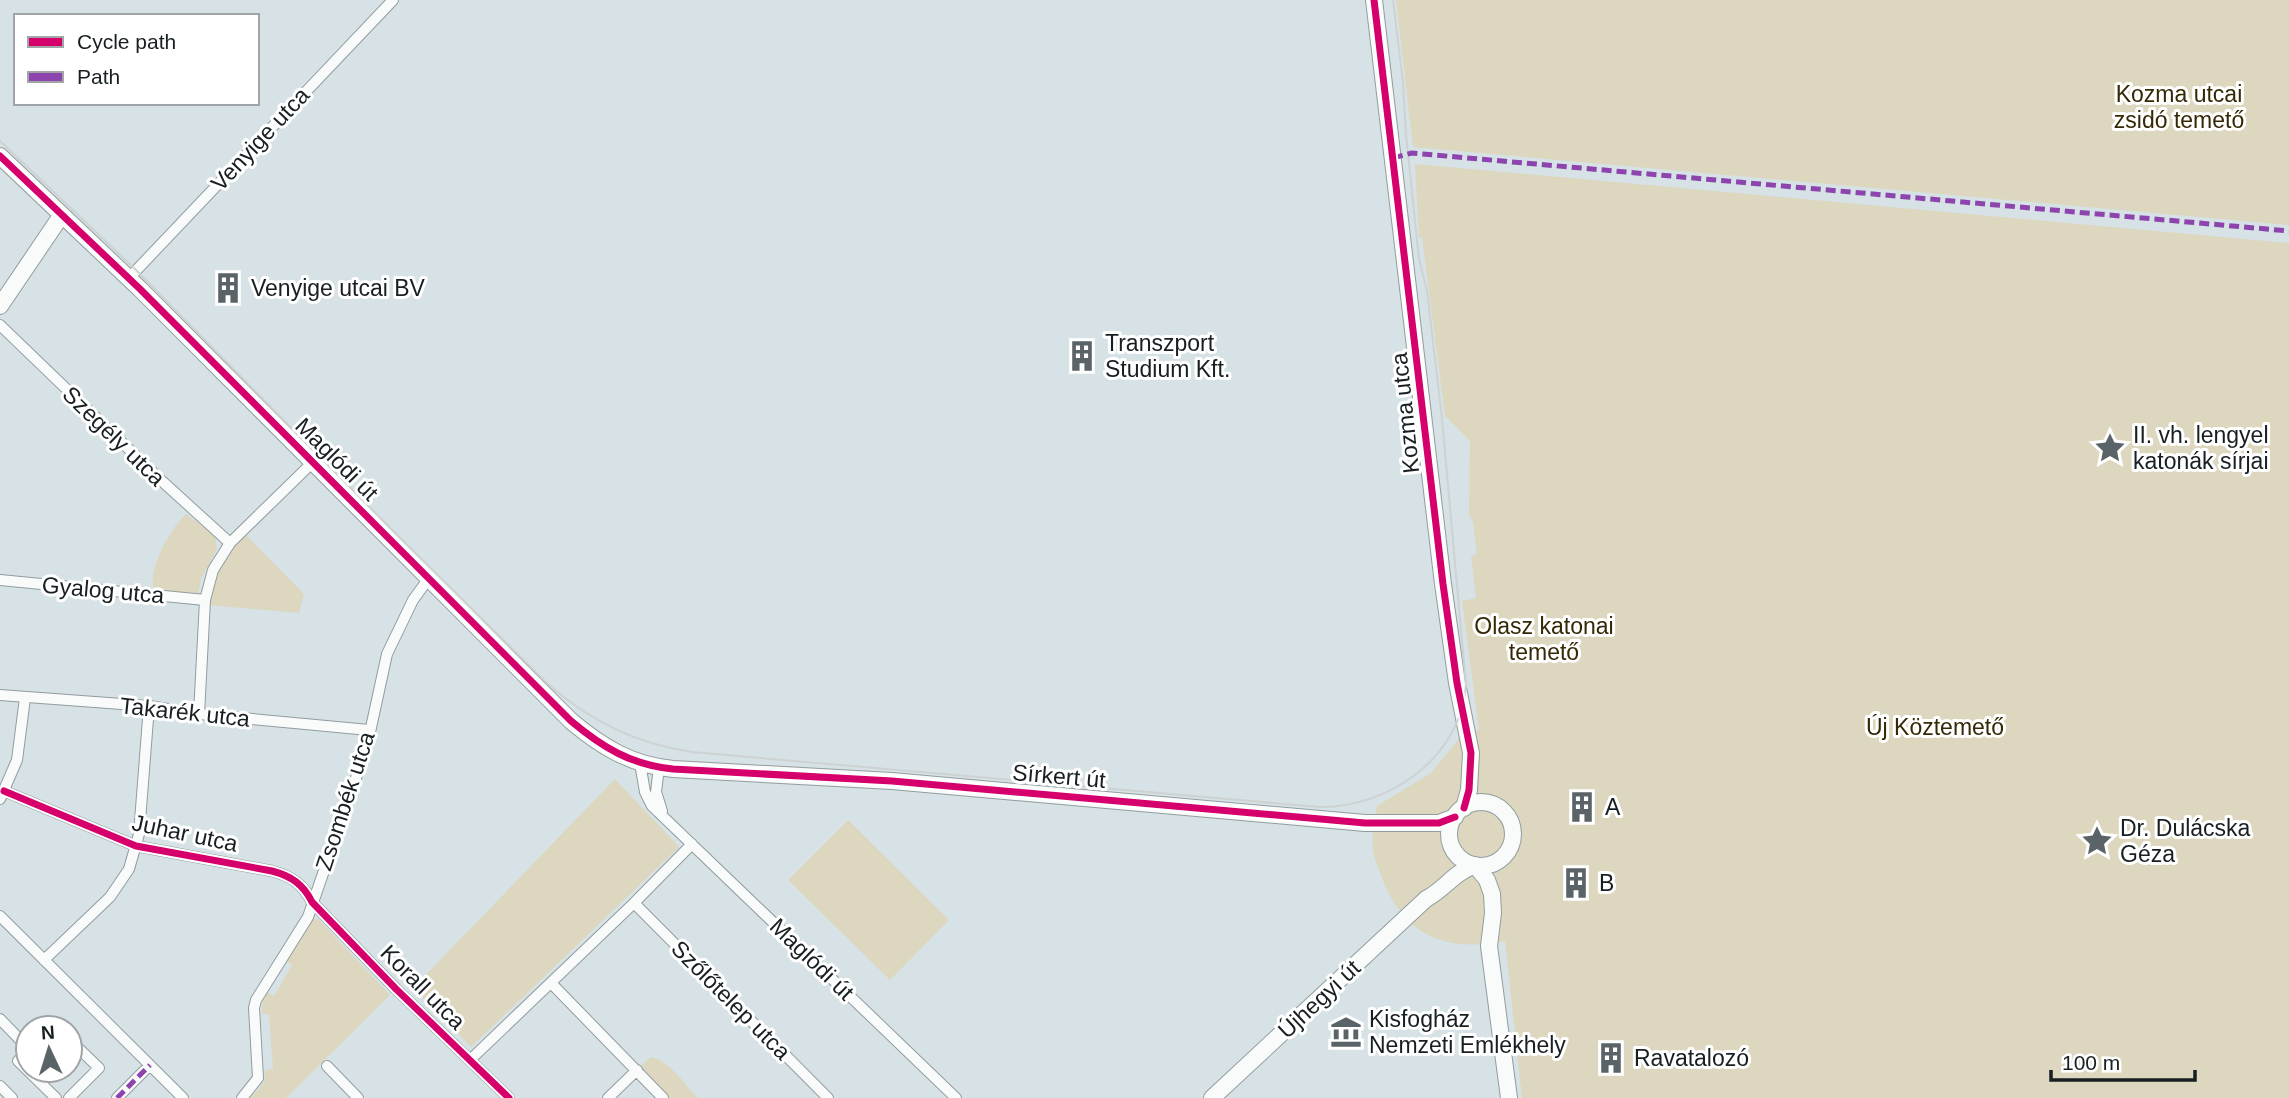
<svg xmlns="http://www.w3.org/2000/svg" width="2289" height="1098" viewBox="0 0 2289 1098" font-family="Helvetica,sans-serif">
<style>
.green{fill:#dcd7be}
.lines{fill:none;stroke-linecap:round;stroke-linejoin:round}
.street-casing{stroke:#929c9f;stroke-width:12}
.secondary-casing{stroke:#929c9f;stroke-width:18}
.street{stroke:#f9fbfb;stroke-width:10}
.secondary{stroke:#f9fbfb;stroke-width:16}
.tram{stroke:#ced2d2;stroke-width:2}
.quiet{stroke:#8e44ad;stroke-width:5;stroke-dasharray:10 5;stroke-linecap:butt}
.cycleway-casing{stroke:#fff;stroke-width:11}
.cycleway{stroke:#d6006c;stroke-width:7}
.labels{text-anchor:middle;stroke-width:6;stroke-linejoin:round;paint-order:stroke}
.park-label{font-size:23px;fill:#342805;stroke:#fff}
.street-label{font-size:23px;fill:#171f22;stroke:#fff}
.poi-label{font-size:23px;fill:#171f22;stroke:#fff;text-anchor:start}
</style>
<rect width="100%" height="100%" fill="#d6e2e6"/>
<path class="green" d="M 1396,0 L 2289,0 L 2289,225 L 1413,147 Z
M 1415,164 L 2289,243 L 2289,1098 L 1522,1098 L 1505,941 C 1445,953 1402,935 1381,875 C 1378,867 1374,858 1373,849 C 1371,835 1375,820 1377,806 L 1431,773 L 1459,739 L 1479,730 L 1462,601 L 1476,598 L 1471,556 L 1477,554 L 1473,522 L 1469,514 L 1470,441 L 1445,416 L 1422,238 L 1419,237 Z
M 186,514 L 215,536 L 217,549 L 201,579 L 198,595 L 154,590 C 147,569 171,528 186,514 Z
M 246,535 L 304,594 L 299,613 L 207,605 C 211,577 225,554 246,535 Z
M 615,779 L 679,847 L 471,1047 L 413,988 Z
M 848,820 L 949,920 L 890,980 L 788,880 Z
M 312,919 L 318,919 L 390,995 L 286,1098 L 250,1098 L 264,1083 L 265,1070 L 273,1069 L 269,1014 L 262,1014 L 262,1004 L 267,992 L 274,996 L 292,965 L 286,961 Z
M 651,1057 C 670,1061 685,1085 698,1098 L 669,1098 L 640,1067 Z"/>
<g class="lines">
<defs>
<path id="street" d="M 128,279 L 393,0
M 0,325 L 163,482 L 230,543
M 0,580 L 205,600
M 0,695 L 149,706 L 199,714 L 369,730
M 199,714 L 205,600 L 213,570 L 230,543 L 313,462
M 640,763 L 645,792 L 652,806 L 956,1098
M 659,767 L 656,792 L 662,811
M 4,791 L 136,846 L 272,871 C 291,876 303,884 312,902 L 396,989 L 509,1098
M 0,799 L 17,760 L 25,698
M 634,903 L 828,1098
M 0,916 L 183,1098
M 44,960 L 110,897 L 129,869 L 139,834 L 149,706
M 551,983 L 663,1098
M 0,1019 L 28,1048
M 52,1028 L 55,1026 L 57,1028
M 28,1052 L 18,1061 L 56,1098
M 470,1060 L 634,903 L 692,844
M 327,1066 L 358,1098
M 0,1086 L 12,1098
M 69,1098 L 99,1068 L 70,1040
M 117,1098 L 150,1065
M 242,1098 L 258,1078 L 254,1008 L 256,1000 L 308,917 L 367,746 L 387,654 L 413,600 L 429,578
M 608,1098 L 637,1070"/>
<path id="secondary" d="M 1374,0 L 1443,584 L 1457,683 L 1471,753 L 1469,790 L 1464,808
M 0,156 L 140,289 L 571,721 C 602,747 631,765 673,769 L 892,781 L 1365,823 L 1439,823 L 1455,817
M 0,306 L 61,216
M1449 834a32 32 0 1 1 64 0a32 32 0 1 1-64 0Z
M 1475,865 L 1487,880 L 1492,894 L 1493,913 L 1489,946 L 1509,1098
M 1212,1098 L 1426,899 C 1446,888 1452,874 1475,865"/>
</defs>
<use href="#street" class="street-casing"/>
<use href="#secondary" class="secondary-casing"/>
<use href="#street" class="street"/>
<use href="#secondary" class="secondary"/>
<path class="tram" d="M 0,141 L 136,270 L 396,534 L 547,683 C 588,720 637,744 692,752 L 1319,807 C 1388,808 1461,758 1466,685 L 1442,419 L 1427,291 L 1419,259 L 1406,135 L 1403,83 L 1393,0"/>
<path class="quiet" d="M 1393,158 L 1412,153 L 2289,231
M 117,1098 L 150,1065"/>
<defs>
<path id="cycleway" d="M 1374,0 L 1443,584 L 1457,683 L 1471,753 L 1469,790 L 1464,808
M 0,156 L 140,289 L 571,721 C 602,747 631,765 673,769 L 892,781 L 1365,823 L 1439,823 L 1455,817
M 4,791 L 136,846 L 272,871 C 291,876 303,884 312,902 L 396,989 L 509,1098"/>
</defs>
<use href="#cycleway" class="cycleway-casing"/>
<use href="#cycleway" class="cycleway"/>
</g>
<defs>
<symbol id="building-bare" viewBox="-9 -9 18 18"><path d="M-4-6H4V6H1V3H-1V6H-4ZM-2.5-4.3h1.7v1.8h-1.7ZM.8-4.3h1.7v1.8H.8ZM-2.5-1h1.7V.8h-1.7ZM.8-1h1.7V.8H.8Z" fill="#5a6367" stroke="#fff" stroke-width="2.5" paint-order="stroke"/></symbol>
<symbol id="sight-bare" viewBox="-9 -9 18 18"><path d="M0-6L1.8-2.2L6-1.7L2.9 1.2L3.7 5.4L0 3.3L-3.7 5.4L-2.9 1.2L-6-1.7L-1.8-2.2Z" fill="#5a6367" stroke="#fff" stroke-width="2.5" paint-order="stroke"/></symbol>
<symbol id="museum-bare" viewBox="-9 -9 18 18"><path d="M0-6L6-3V-2H-6V-3ZM-5-1h2V3h-2ZM-1-1h2V3h-2ZM3-1h2V3H3ZM-6 4H6V6H-6Z" fill="#5a6367" stroke="#fff" stroke-width="2.5" paint-order="stroke"/></symbol>
</defs>
<g fill-rule="evenodd">
<use href="#building-bare" x="206" y="266" width="44" height="44"/>
<use href="#building-bare" x="1060" y="334" width="44" height="44"/>
<use href="#sight-bare" x="2088" y="426" width="44" height="44"/>
<use href="#building-bare" x="1560" y="785" width="44" height="44"/>
<use href="#sight-bare" x="2075" y="819" width="44" height="44"/>
<use href="#building-bare" x="1554" y="861" width="44" height="44"/>
<use href="#museum-bare" x="1324" y="1010" width="44" height="44"/>
<use href="#building-bare" x="1589" y="1036" width="44" height="44"/>
</g>
<g class="labels">
<g class="park-label">
<text x="2179" y="102">Kozma utcai<tspan x="2179" dy="26">zsidó temető</tspan></text>
<text x="1544" y="634">Olasz katonai<tspan x="1544" dy="26">temető</tspan></text>
<text x="1935" y="735">Új Köztemető</text>
</g>
<g class="street-label">
<text transform="translate(260 139) rotate(-47)" y="8">Venyige utca</text>
<text transform="translate(1405 413) rotate(-96)" y="8">Kozma utca</text>
<text transform="translate(114 436) rotate(44)" y="8">Szegély utca</text>
<text transform="translate(337 459) rotate(45)" y="8">Maglódi út</text>
<text transform="translate(103 590) rotate(5)" y="8">Gyalog utca</text>
<text transform="translate(185 712) rotate(6)" y="8">Takarék utca</text>
<text transform="translate(1059 776) rotate(5)" y="8">Sírkert út</text>
<text transform="translate(345 801) rotate(-72)" y="8">Zsombék utca</text>
<text transform="translate(185 833) rotate(12)" y="8">Juhar utca</text>
<text transform="translate(812 959) rotate(44)" y="8">Maglódi út</text>
<text transform="translate(423 987) rotate(45)" y="8">Korall utca</text>
<text transform="translate(1319 999) rotate(-43)" y="8">Újhegyi út</text>
<text transform="translate(731 1000) rotate(45)" y="8">Szőlőtelep utca</text>
</g>
<g class="poi-label">
<text x="251" y="296">Venyige utcai BV</text>
<text x="1105" y="351">Transzport<tspan x="1105" dy="26">Studium Kft.</tspan></text>
<text x="2133" y="443">II. vh. lengyel<tspan x="2133" dy="26">katonák sírjai</tspan></text>
<text x="1605" y="815">A</text>
<text x="2120" y="836">Dr. Dulácska<tspan x="2120" dy="26">Géza</tspan></text>
<text x="1599" y="891">B</text>
<text x="1369" y="1027">Kisfogház<tspan x="1369" dy="26">Nemzeti Emlékhely</tspan></text>
<text x="1634" y="1066">Ravatalozó</text>
</g>
</g>
<rect x="14" y="14" width="245" height="91" fill="#ffffff" stroke="#a2a5a7" stroke-width="2"/>
<rect x="28" y="37" width="35" height="10" fill="#d6006c" stroke="#a2a5a7" stroke-width="2"/>
<text x="77" y="49" font-size="21" fill="#171f22">Cycle path</text>
<rect x="28" y="72" width="35" height="10" fill="#8e44ad" stroke="#a2a5a7" stroke-width="2"/>
<text x="77" y="84" font-size="21" fill="#171f22">Path</text>
<g transform="translate(49 1049) rotate(356)"><circle r="33" fill="#ffffff" stroke="#a2a5a7" stroke-width="2"/>
<path d="M0-5L12 26L0 18L-12 26Z" fill="#5a6367"/>
<text y="-10" font-size="19" font-weight="bold" text-anchor="middle" fill="#171f22">N</text>
</g>
<path d="M2051 1070v10h144v-10" fill="none" stroke="#171f22" stroke-width="3.5"/>
<text x="2062" y="1070" font-size="21" fill="#171f22" stroke="#ffffff" stroke-width="5" paint-order="stroke">100 m</text>
</svg>
